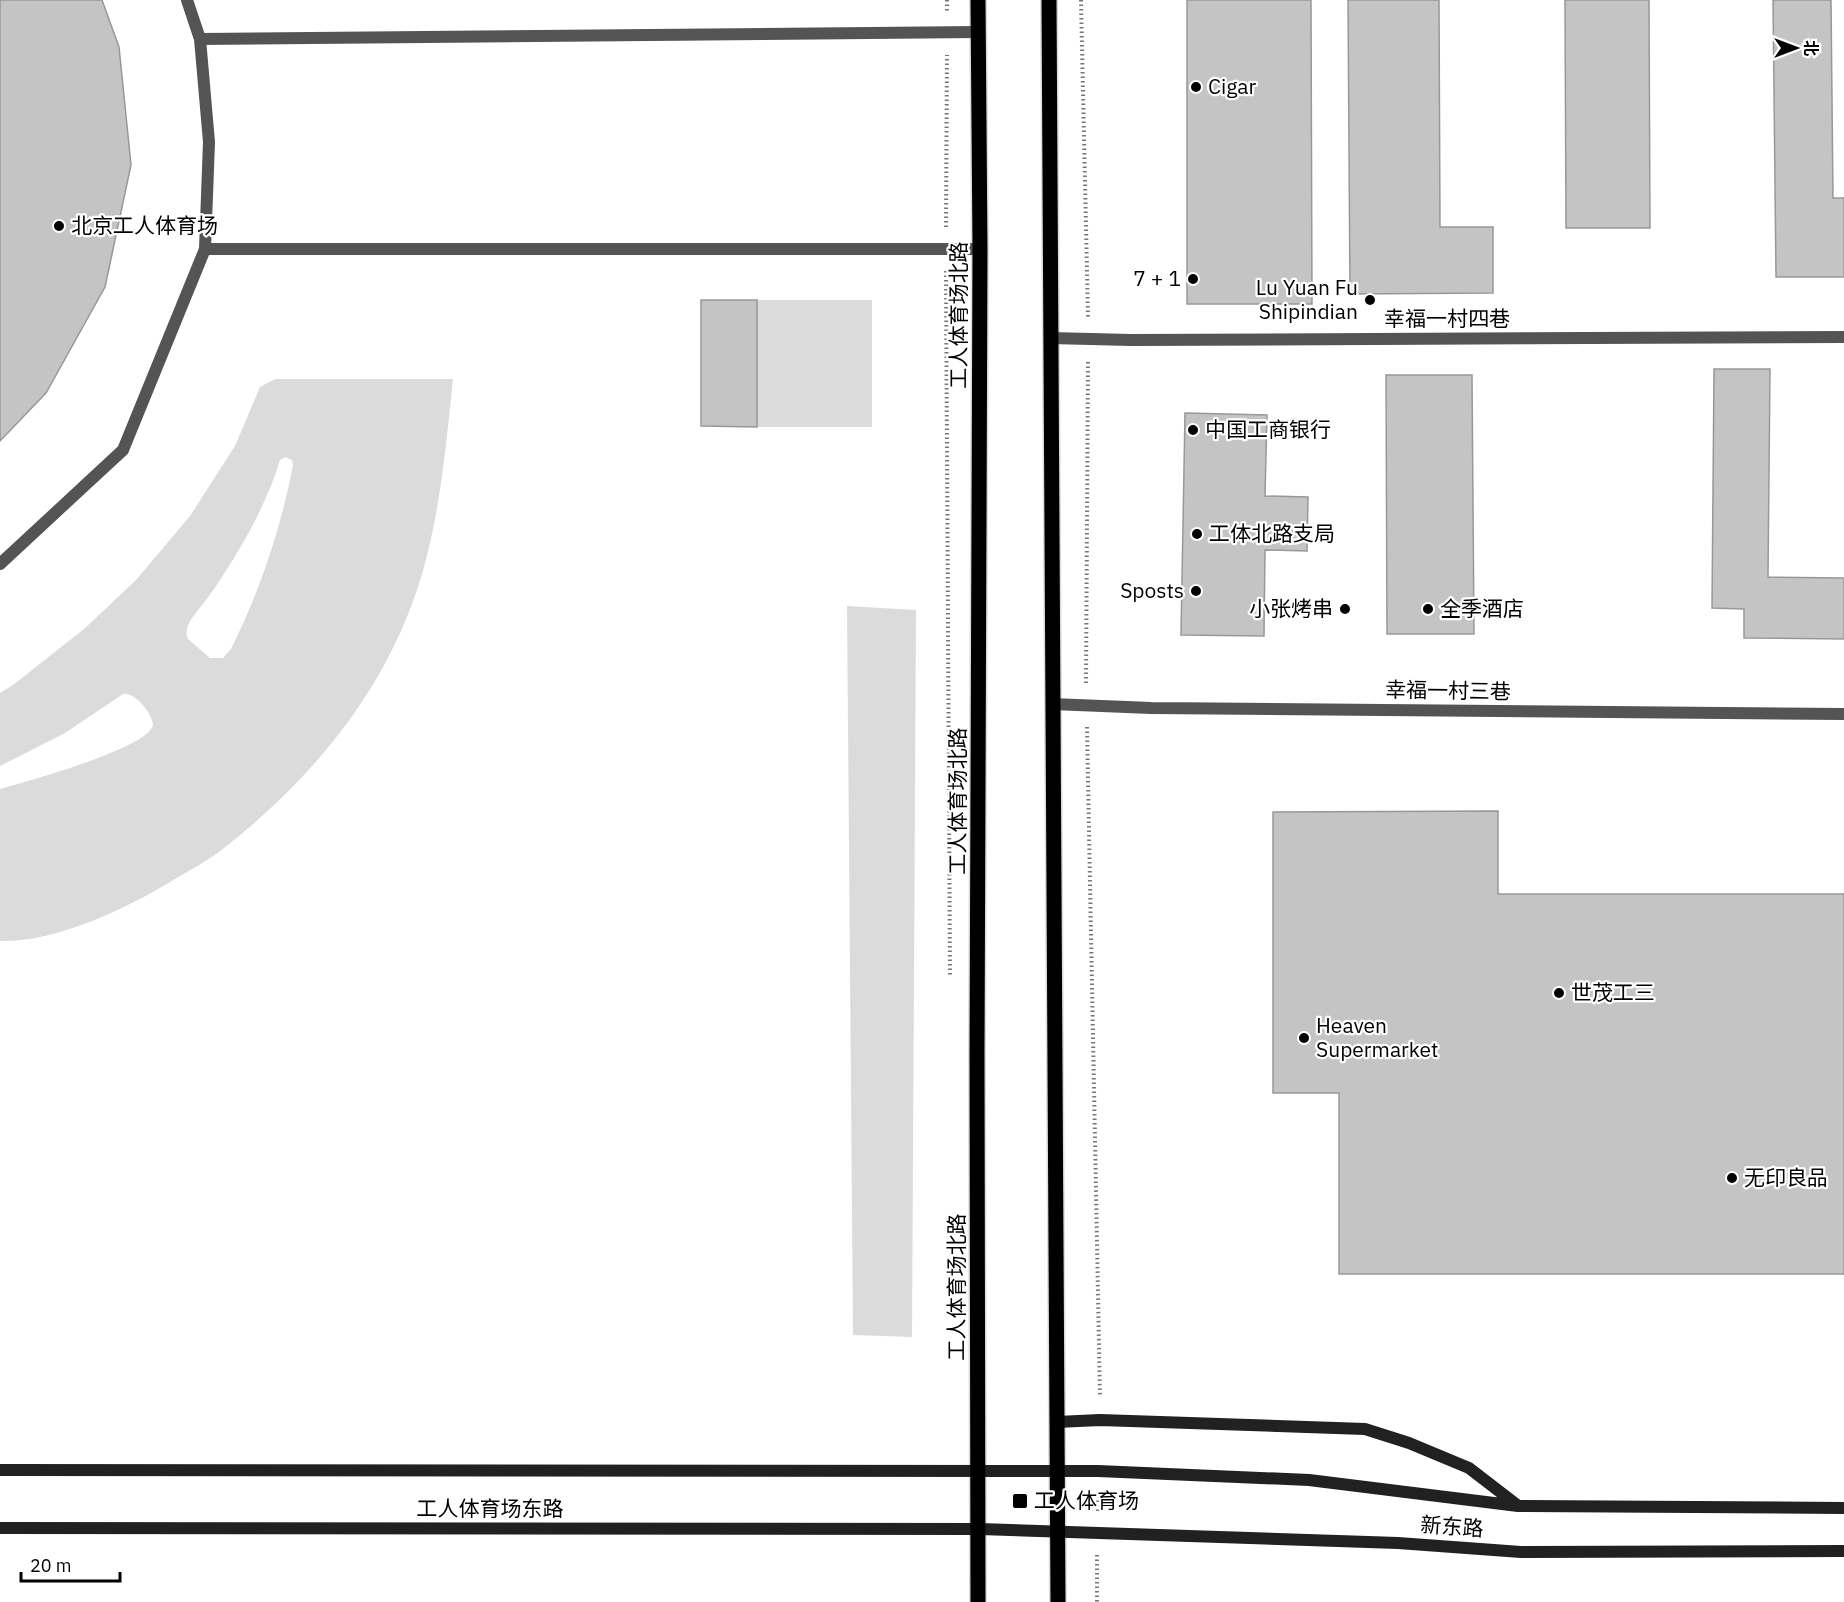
<svg xmlns="http://www.w3.org/2000/svg" width="1844" height="1602" viewBox="0 0 1844 1602" font-family="'IBM Plex Sans','Noto Sans SC',sans-serif">
<style>
.green{fill:#dbdbdb;fill-rule:evenodd}
.building{fill:#c4c4c4;stroke:#989898;stroke-width:1.5}
.lines{fill:none;stroke-linecap:round;stroke-linejoin:round}
.primary-casing{stroke:#dbdbdb;stroke-width:18}
.path{stroke:#767676;stroke-width:4;stroke-dasharray:1.5 3;stroke-linecap:butt}
.service{stroke:#545454;stroke-width:12}
.minor{stroke:#545454;stroke-width:12}
.secondary{stroke:#212121;stroke-width:12}
.primary{stroke:#000;stroke-width:15}
.poi-dot{fill:#000;stroke:#fff;stroke-width:2}
.labels{text-anchor:middle;stroke-width:4.5;stroke-linejoin:round;paint-order:stroke}
.poi-label{font-size:21px;fill:#000;stroke:#fff;text-anchor:start}
.street-label{font-size:21px;fill:#000;stroke:#fff}
</style>
<rect width="100%" height="100%" fill="#fff"/>
<path class="green" d="M 757,300 L 872,300 L 872,427 L 757,427 Z
M 275,379 L 453,379 C 446,446 440,515 420,581 C 385,691 314,777 224,848 C 208,861 188,871 170,882 C 126,909 53,943 0,941 L 0,789 C 25,782 149,748 153,725 C 152,713 135,692 123,694 L 65,733 L 0,766 L 0,693 L 13,685 L 84,629 L 136,580 L 190,516 L 235,446 L 260,387 ZM 285,457 L 292,460 L 293,465 C 281,528 260,591 231,649 L 223,658 L 210,658 L 188,639 C 181,625 202,607 209,596 C 237,556 266,507 280,460 Z
M 847,606 L 916,610 L 912,1337 L 853,1335 Z"/>
<path class="building" d="M 0,0 L 102,0 L 119,47 L 131,165 L 105,287 L 46,393 L 0,441 Z
M 1187,0 L 1311,0 L 1312,304 L 1187,304 Z
M 1348,0 L 1439,0 L 1440,227 L 1493,227 L 1493,293 L 1350,294 Z
M 1565,0 L 1649,0 L 1650,228 L 1566,228 Z
M 1773,0 L 1831,0 L 1833,198 L 1844,198 L 1844,277 L 1776,277 Z
M 701,300 L 757,300 L 757,427 L 701,426 Z
M 1714,369 L 1770,369 L 1768,577 L 1844,578 L 1844,639 L 1744,638 L 1744,609 L 1712,608 Z
M 1386,375 L 1472,375 L 1474,634 L 1387,634 Z
M 1185,413 L 1267,415 L 1265,496 L 1308,497 L 1307,551 L 1265,550 L 1264,636 L 1181,635 Z
M 1498,811 L 1498,894 L 1844,894 L 1844,1274 L 1339,1274 L 1339,1093 L 1273,1093 L 1273,812 Z"/>
<g class="lines">
<defs>
<path id="primary" d="M 1049,0 L 1058,1602
M 978,1602 L 977,1055 L 980,249 L 978,0"/>
</defs>
<use href="#primary" class="primary-casing"/>
<path class="path" d="M 947,0 L 947,11
M 1081,0 L 1088,317
M 946,227 L 947,55
M 946,271 L 950,977
M 1086,683 L 1088,361
M 1087,727 L 1100,1397
M 1098,1511 L 1098,1492
M 1097,1555 L 1097,1602"/>
<path class="service" d="M 200,39 L 978,32
M 205,249 L 980,249
M 0,564 L 123,450 L 205,249 L 209,142 L 200,39 L 187,0"/>
<path class="minor" d="M 1050,338 L 1131,340 L 1844,337
M 1052,704 L 1151,708 L 1844,714"/>
<path class="secondary" d="M 1057,1422 L 1100,1420 L 1365,1429 L 1409,1443 L 1469,1468 L 1517,1505
M 0,1470 L 1098,1471 L 1309,1480 L 1518,1506 L 1844,1508
M 0,1528 L 980,1529 L 1398,1543 L 1521,1552 L 1844,1551"/>
<use href="#primary" class="primary"/>
</g>
<g class="poi-dot">
<circle cx="1196" cy="87" r="6"/>
<circle cx="59" cy="226" r="6"/>
<circle cx="1193" cy="279" r="6"/>
<circle cx="1370" cy="300" r="6"/>
<circle cx="1193" cy="430" r="6"/>
<circle cx="1197" cy="534" r="6"/>
<circle cx="1196" cy="591" r="6"/>
<circle cx="1345" cy="609" r="6"/>
<circle cx="1428" cy="609" r="6"/>
<circle cx="1559" cy="993" r="6"/>
<circle cx="1304" cy="1038" r="6"/>
<circle cx="1732" cy="1178" r="6"/>
<rect x="1012" y="1493" width="16" height="16" rx="3"/>
</g>
<g class="labels">
<g class="poi-label">
<text x="1208" y="94">Cigar</text>
<text x="71" y="233">北京工人体育场</text>
<text x="1181" y="286" text-anchor="end">7 + 1</text>
<text x="1358" y="295" text-anchor="end">Lu Yuan Fu<tspan x="1358" dy="24">Shipindian</tspan></text>
<text x="1205" y="437">中国工商银行</text>
<text x="1209" y="541">工体北路支局</text>
<text x="1184" y="598" text-anchor="end">Sposts</text>
<text x="1333" y="616" text-anchor="end">小张烤串</text>
<text x="1440" y="616">全季酒店</text>
<text x="1571" y="1000">世茂工三</text>
<text x="1316" y="1033">Heaven<tspan x="1316" dy="24">Supermarket</tspan></text>
<text x="1744" y="1185">无印良品</text>
<text x="1034" y="1508">工人体育场</text>
</g>
<g class="street-label">
<text transform="translate(959 315) rotate(-90)" y="7">工人体育场北路</text>
<text x="1447" y="326">幸福一村四巷</text>
<text transform="translate(1448 691) rotate(1)" y="7">幸福一村三巷</text>
<text transform="translate(958 801) rotate(-90)" y="7">工人体育场北路</text>
<text transform="translate(957 1287) rotate(-90)" y="7">工人体育场北路</text>
<text x="490" y="1516">工人体育场东路</text>
<text transform="translate(1452 1527) rotate(4)" y="7">新东路</text>
</g>
</g>
<g transform="translate(1796 48) rotate(90)" stroke="#ffffff" stroke-width="4.5" paint-order="stroke">
<path d="M0-4.5L10 22L0 15L-10 22Z" fill="#000000"/>
<text y="-9" font-size="16" font-weight="bold" text-anchor="middle" fill="#000000">北</text>
</g>
<path d="M21 1572v9h99v-9" fill="none" stroke="#000000" stroke-width="3"/>
<text x="30" y="1572" font-size="18" fill="#000000" stroke="#ffffff" stroke-width="4.5" paint-order="stroke">20 m</text>
</svg>
